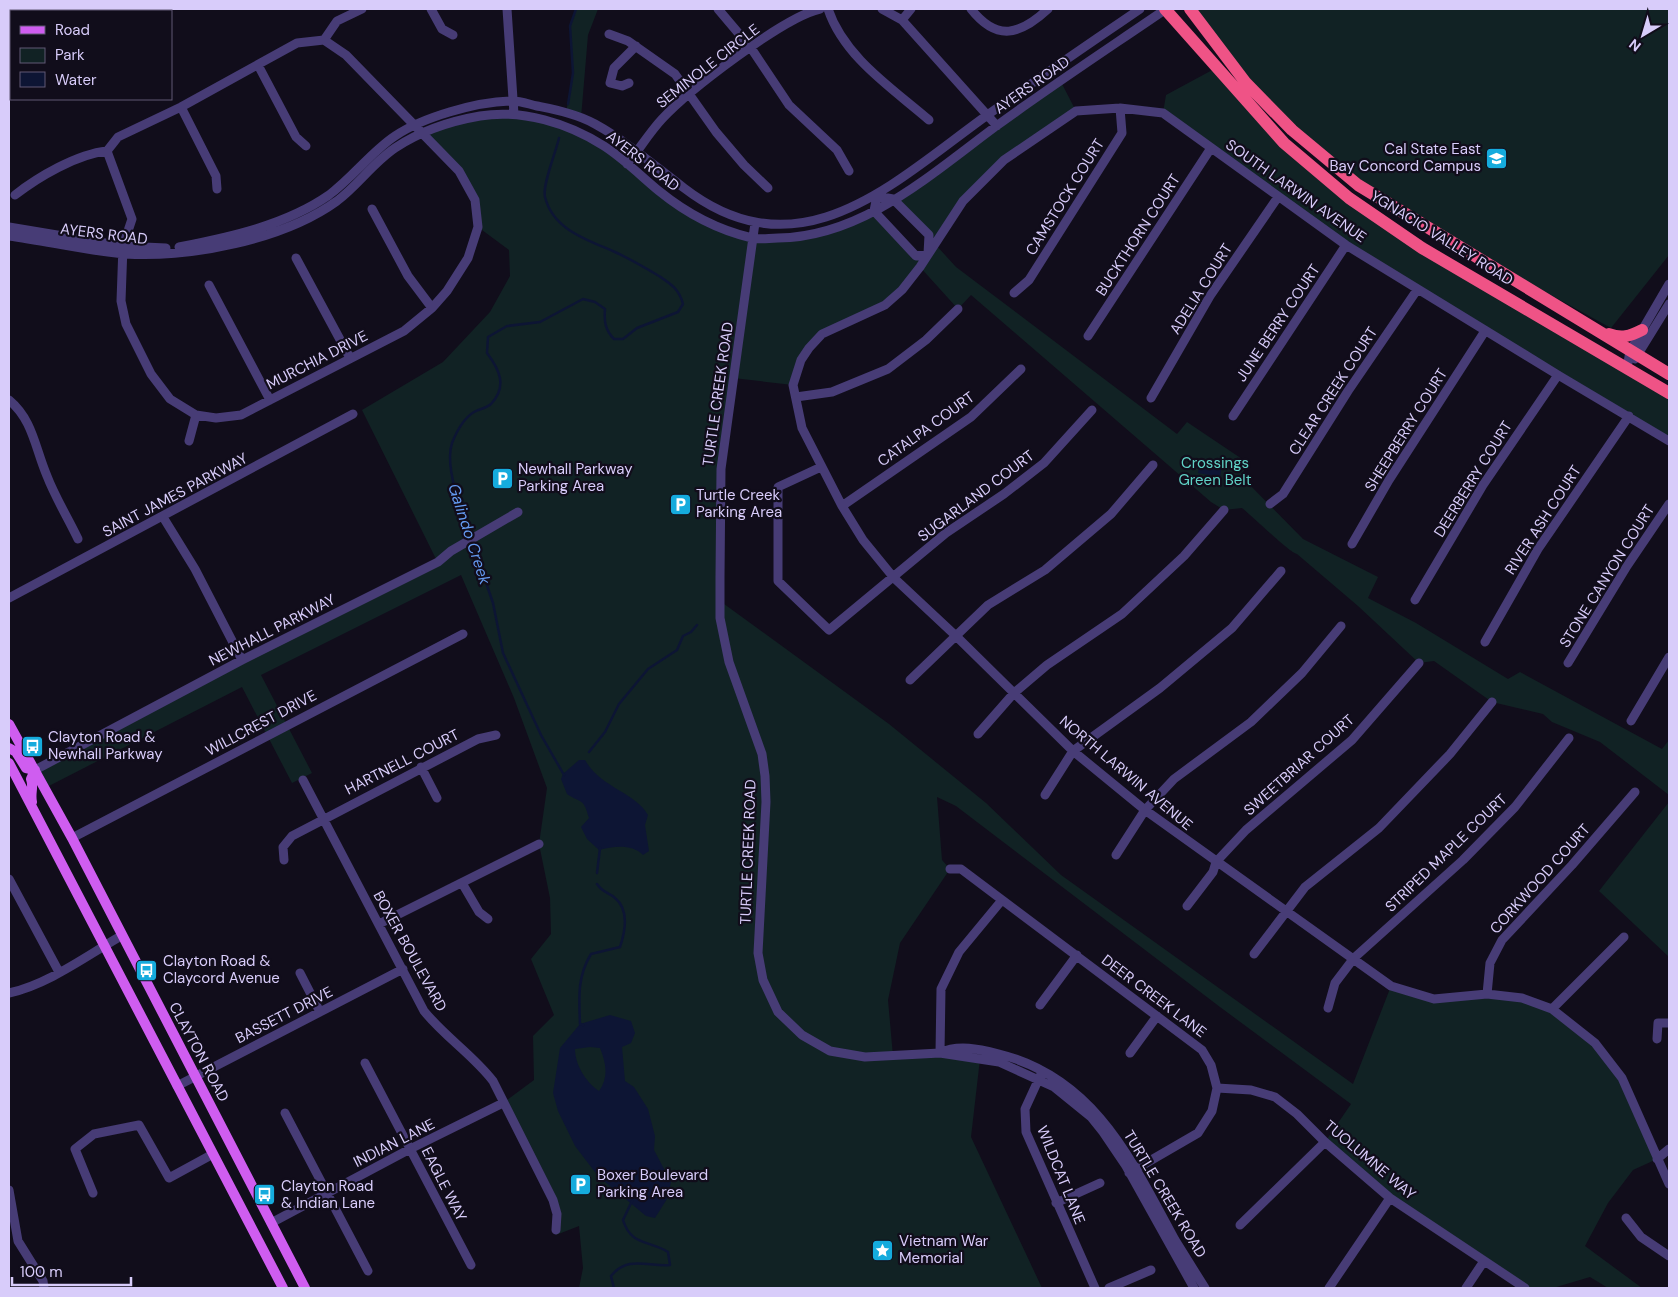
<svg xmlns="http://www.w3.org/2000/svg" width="1678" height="1297" viewBox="0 0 1678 1297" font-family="'DM Sans',sans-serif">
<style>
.green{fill:#112224}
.water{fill:#0d1534;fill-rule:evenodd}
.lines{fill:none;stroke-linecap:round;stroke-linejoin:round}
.stream{stroke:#0d1534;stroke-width:2.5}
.minor{stroke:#473c76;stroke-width:9}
.major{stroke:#cf5df0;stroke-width:10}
.highway{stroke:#ef5386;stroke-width:12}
.labels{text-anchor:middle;stroke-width:4.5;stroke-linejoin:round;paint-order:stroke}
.street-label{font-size:15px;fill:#d8ccfa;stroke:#110d1b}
.poi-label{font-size:15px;fill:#d8ccfa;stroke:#110d1b;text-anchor:start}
.park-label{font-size:15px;fill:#60d2c6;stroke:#110d1b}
.water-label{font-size:16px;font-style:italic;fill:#649af0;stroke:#110d1b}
</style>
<rect width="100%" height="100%" fill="#110d1b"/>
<path class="green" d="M 576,9 L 598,9 L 588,35 L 581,118 L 566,113 L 573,73 L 570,26 Z
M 1190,9 L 1669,9 L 1669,255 L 1611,328 L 1443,236 L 1358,185 L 1292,130 Z
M 1216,68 L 1349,198 L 1669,393 L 1669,441 L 1417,290 L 1163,113 L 1166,95 Z
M 1061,82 L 1076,111 L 1004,160 L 963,201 L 935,244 L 956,267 L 1177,434 L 1187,422 L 1248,463 L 1241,476 L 1303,539 L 1378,577 L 1368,598 L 1416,623 L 1508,679 L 1520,672 L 1662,749 L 1669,740 L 1669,795 L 1600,742 L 1552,722 L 1543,714 L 1492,702 L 1434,661 L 1419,663 L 1358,606 L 1297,554 C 1290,553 1251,515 1242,508 L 1224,510 L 1211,502 L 971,295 L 958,309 L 920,267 L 885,305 L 839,326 L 809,348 L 793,385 L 733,378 L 726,422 L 720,601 L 889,724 L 986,803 L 1061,875 L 1353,1084 L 1391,986 L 1434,999 L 1522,998 L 1552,1009 L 1595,1043 L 1622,1078 L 1657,1159 L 1633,1170 L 1608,1203 L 1585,1246 L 1642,1288 L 1608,1288 L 1590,1277 L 1553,1288 L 1525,1288 L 1390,1198 L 1325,1142 L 1351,1104 L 1220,1007 L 956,806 L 937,797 L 942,860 L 950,869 L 900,943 L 888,1000 L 893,1056 L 940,1053 L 980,1059 L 971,1137 L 1042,1288 L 579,1288 L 583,1268 L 579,1226 L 556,1235 L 557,1214 L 503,1103 L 534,1080 L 533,1036 L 554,1015 L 531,959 L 551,934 L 550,898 L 539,844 L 547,788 L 514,698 L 461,575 L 261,675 L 312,773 L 292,783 L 242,687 L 45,788 L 35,770 L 438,563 L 362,410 L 443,362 L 490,312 L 510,276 L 509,250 L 478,227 C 471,179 454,166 423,133 L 452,123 L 527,115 L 604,146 L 672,201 L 754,239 L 791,238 L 874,211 L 916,256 L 928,254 L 929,235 L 893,199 Z
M 1669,802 L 1669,957 L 1599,891 Z"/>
<path class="water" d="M 1200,461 L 1222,465 L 1220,477 L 1198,473 Z
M 579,760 L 585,760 C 601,788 635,792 648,815 L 645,825 L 649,851 L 643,855 C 632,844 614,846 599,850 L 587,839 L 581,827 L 589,818 C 583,797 582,804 567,794 L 561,779 L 563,774 Z
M 610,1015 L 631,1021 L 635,1033 L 631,1043 L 622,1047 L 625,1081 L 634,1087 L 648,1109 L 655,1136 L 654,1150 L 671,1182 L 667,1199 L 655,1218 L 646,1216 L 598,1176 L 575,1146 L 558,1111 L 553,1093 L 560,1048 L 580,1024 ZM 590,1047 L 600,1048 C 606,1063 609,1077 599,1091 C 586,1082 575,1065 575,1049 Z"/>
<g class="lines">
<path class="stream" d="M 568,104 L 573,73 L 570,26 L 576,9
M 471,536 C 462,513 444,467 452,443 C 456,433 464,418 474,412 C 479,409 487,408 491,404 C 508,386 499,369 487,353 L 488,337 L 507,326 L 540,322 L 583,299 L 595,302 L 605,309 C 604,321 605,330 614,339 L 623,339 L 637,328 L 678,312 L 683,304 C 679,289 671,284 659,276 C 644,267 630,259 615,252 C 588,240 553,230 545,197 C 542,185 556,152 559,138
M 472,542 L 493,603 L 503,653 L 541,735 L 564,775
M 589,752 L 605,732 L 619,704 L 648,669 L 677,650 L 683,636 L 691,632 L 697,625
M 597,873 L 600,848
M 583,1025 L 580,1024 C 579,998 577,977 591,954 L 620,947 C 625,932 630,910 615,898 C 608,892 603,893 597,884
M 614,1288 L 611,1276 C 628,1255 648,1267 670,1265 L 668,1252 C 649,1240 631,1246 623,1220 L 632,1201"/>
<path class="minor" d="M 33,9 L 35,11
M 431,9 L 442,29 L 453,35
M 507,9 L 514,114
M 718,9 L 751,48 L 789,105 L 837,150 L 849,171
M 828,9 C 844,57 892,88 929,120
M 882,9 L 902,20 L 997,126
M 971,9 C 997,42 1020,35 1048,9
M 151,11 L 155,9
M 902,20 L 911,9
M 609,34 L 628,41 L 675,74 L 716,132 L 744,165 L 768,188
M 324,40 L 346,55 L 459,171 L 475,200 L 478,227 L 468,258 L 447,291 L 432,308 L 404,331 L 241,415 L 216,418 L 196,415 L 170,399 L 151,374 L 126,324 L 121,301 L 123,246 L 132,219 L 107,151 L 118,137 L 181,107 L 297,43 Z
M 324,40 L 337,21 L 362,9
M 258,65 L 296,137 L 306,146
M 629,83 L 622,86 L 610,83 L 614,68 L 636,46
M 181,107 L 216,176 L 217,189
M 627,164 C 639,150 649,133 662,119 C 689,90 784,17 820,9
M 15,195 C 38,177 77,154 107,151
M 877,196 L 893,199 L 929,235 L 928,254 L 916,256 L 874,211 Z
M 372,209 L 408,276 L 432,308
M 755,223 L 721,469 L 720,577 L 720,618 L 729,662 L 762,754 L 765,776 L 766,802 L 758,953 L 763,980 L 778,1012 L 802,1035 L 830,1051 L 865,1057 L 940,1053 L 999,1062 L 1054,1087 L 1091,1117 L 1103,1132 L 1126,1166 L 1194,1288
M 9,227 L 123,246 L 166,248
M 9,236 C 46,241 88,251 125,254 C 190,258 283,240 337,201 C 358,185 373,163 395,148 C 419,132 451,121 480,116 C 522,109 568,123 604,146 C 624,159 641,176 659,191 C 686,213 718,230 752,238 C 760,240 769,238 778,238 C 862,237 930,175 995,127 C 1051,86 1109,48 1166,9
M 179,247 C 230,237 286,225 329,195 C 353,177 371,152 395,136 C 423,117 476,102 510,101 C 519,100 528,104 537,106 C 556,110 577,114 595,124 C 626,141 655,166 684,188 C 800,277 893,183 986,116 C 1037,79 1089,44 1140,9
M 296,258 L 350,358
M 209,285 L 270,400
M 1014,293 L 1029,280 L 1122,133 L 1120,108
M 1088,336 L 1211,148
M 1635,359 L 1669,304
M 1627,368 L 1630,351 L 1669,284
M 796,397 L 832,392 L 888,369 L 926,340 L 958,309
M 1151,398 L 1210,296 L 1278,197
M 9,400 C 33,420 35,448 47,476 C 55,497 68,518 78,539
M 1233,416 L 1346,245
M 189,441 L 196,415
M 1669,441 L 1558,375 L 1346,245 L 1163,113 L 1120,108 L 1076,111 L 1004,160 L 963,201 L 920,267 L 902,290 L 885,305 L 822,334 L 809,348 L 801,360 L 793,385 L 802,428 L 842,506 L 863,540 L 894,578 L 956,636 L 1073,751 L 1145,810 L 1391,986 L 1434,999 L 1487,994 L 1522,998 L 1552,1009 L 1595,1043 L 1622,1078 L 1669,1184
M 821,467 L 778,487 L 778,581 L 829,630 L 946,533 L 1004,494 L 1044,463 L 1092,410
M 1270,504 L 1283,494 L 1348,391 L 1417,290
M 842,506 L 971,417 L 1021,369
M 163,517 L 195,569 L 242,660
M 1352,544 L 1389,480 L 1485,331
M 9,598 L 353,414
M 1415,600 L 1483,485 L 1558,375
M 1485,642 L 1538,549 L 1629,416
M 1568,663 L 1627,566 L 1669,504
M 910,680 L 988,605 L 1045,570 L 1111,514 L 1153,465
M 1631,721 L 1669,657
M 978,734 L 1014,693 L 1047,665 L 1122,614 L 1184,556 L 1224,510
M 421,767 L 437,798
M 35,770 L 242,660 L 438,562 L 451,551 L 518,512
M 303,780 L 424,1011 C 445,1037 473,1055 493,1081 L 553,1200 L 557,1214 L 556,1230
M 1045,795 L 1073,751 L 1160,688 L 1232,628 L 1281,571
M 72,838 L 463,634
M 1116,855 L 1145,810 L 1174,779 L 1251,722 L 1302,673 L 1341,626
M 284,860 L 283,847 L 292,836 L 478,739 L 496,735
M 950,869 L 961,869 L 1202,1050 L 1211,1065 L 1217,1088 L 1212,1111 L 1198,1133 L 1129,1173
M 9,879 L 59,972
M 462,883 L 479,912 L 488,919
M 1187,906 L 1213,872 L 1216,862 L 1246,830 L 1352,740 L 1419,663
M 379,924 L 539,844
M 1254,954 L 1305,887 L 1379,828 L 1450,754 L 1492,702
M 300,973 L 320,1012
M 9,993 C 49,984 86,956 121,936
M 1487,994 L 1490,963 L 1502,940 L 1572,865 L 1635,792
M 1040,1005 L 1077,955
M 1328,1008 L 1335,983 L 1354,958 L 1463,860 L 1515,807 L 1569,738
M 1552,1009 L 1624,937
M 1657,1039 L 1658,1023 L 1669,1023
M 940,1053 C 958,1044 979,1049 999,1054 C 1095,1078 1132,1161 1175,1240 C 1185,1256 1195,1272 1205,1288
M 940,1053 L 941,989 L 959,952 L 1002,900
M 1130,1053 L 1157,1016
M 365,1063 L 471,1265
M 1041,1074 L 1025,1109 L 1026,1132 L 1095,1288
M 177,1086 L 403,969
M 1217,1088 L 1251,1090 L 1275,1097 L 1297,1114 L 1325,1142 L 1390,1198 L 1525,1288
M 285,1113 L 368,1271
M 1657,1159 L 1669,1149
M 9,1190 L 18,1241 L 43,1281 L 44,1288
M 93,1193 L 75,1149 L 94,1134 L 139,1125 L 169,1178 L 213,1154
M 1056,1203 L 1100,1183
M 1626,1218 L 1641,1237 L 1669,1256
M 271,1223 L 410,1149 L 503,1103
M 1240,1225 L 1325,1142
M 1109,1288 L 1151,1270
M 1329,1288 L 1390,1198
M 1466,1288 L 1484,1261"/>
<path class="major" d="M 9,724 L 72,838 L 305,1288
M 9,748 L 16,752 L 26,768 L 35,770
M 9,763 L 283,1288
M 32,802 C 30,793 34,787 31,779 L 35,770"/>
<path class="highway" d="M 1165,9 L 1284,143 L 1349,198 L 1422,248 L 1669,393
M 1190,9 L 1246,83 L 1292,130 L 1358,185 L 1669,374
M 1609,334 C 1622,339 1630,336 1642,330"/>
</g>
<defs>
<symbol id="school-square" viewBox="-11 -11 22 22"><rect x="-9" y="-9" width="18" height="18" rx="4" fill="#15abdd" stroke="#110d1b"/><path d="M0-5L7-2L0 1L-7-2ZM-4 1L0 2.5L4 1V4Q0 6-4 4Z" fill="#fff"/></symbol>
<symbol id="parking-square" viewBox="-11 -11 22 22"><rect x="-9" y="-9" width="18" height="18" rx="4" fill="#15abdd" stroke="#110d1b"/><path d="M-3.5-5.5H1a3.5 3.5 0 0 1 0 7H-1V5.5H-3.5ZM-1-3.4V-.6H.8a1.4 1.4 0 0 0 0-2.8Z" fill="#fff"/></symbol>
<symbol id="bus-square" viewBox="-11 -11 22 22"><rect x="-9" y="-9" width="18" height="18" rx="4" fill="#15abdd" stroke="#110d1b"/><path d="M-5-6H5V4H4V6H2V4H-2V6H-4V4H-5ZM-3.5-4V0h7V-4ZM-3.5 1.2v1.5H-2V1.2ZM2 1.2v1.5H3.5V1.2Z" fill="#fff"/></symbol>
<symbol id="sight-square" viewBox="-11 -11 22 22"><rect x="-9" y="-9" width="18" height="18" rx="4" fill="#15abdd" stroke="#110d1b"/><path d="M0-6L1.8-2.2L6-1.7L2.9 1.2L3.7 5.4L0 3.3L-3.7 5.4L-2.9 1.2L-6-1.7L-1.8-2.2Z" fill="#fff"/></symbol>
</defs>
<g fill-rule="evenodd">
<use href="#school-square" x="1484" y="146" width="25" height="25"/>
<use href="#parking-square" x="490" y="466" width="25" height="25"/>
<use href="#parking-square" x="668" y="492" width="25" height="25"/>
<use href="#bus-square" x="20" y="734" width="25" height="25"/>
<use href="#bus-square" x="134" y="958" width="25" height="25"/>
<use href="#parking-square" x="568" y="1172" width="25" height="25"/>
<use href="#bus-square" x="252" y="1182" width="25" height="25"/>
<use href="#sight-square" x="870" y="1238" width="25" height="25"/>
</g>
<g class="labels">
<g class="street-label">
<text transform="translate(708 66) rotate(-38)" y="5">SEMINOLE CIRCLE</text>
<text transform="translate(1032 85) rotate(-35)" y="5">AYERS ROAD</text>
<text transform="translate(643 161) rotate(38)" y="5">AYERS ROAD</text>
<text transform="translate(1296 191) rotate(35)" y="5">SOUTH LARWIN AVENUE</text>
<text transform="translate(1065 197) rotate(-58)" y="5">CAMSTOCK COURT</text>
<text transform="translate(104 234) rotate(7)" y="5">AYERS ROAD</text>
<text transform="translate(1138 235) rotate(-57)" y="5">BUCKTHORN COURT</text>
<text transform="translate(1442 238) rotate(32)" y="5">YGNACIO VALLEY ROAD</text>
<text transform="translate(1201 289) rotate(-58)" y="5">ADELIA COURT</text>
<text transform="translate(1278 323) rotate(-56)" y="5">JUNE BERRY COURT</text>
<text transform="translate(317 360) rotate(-27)" y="5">MURCHIA DRIVE</text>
<text transform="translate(1333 391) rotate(-57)" y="5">CLEAR CREEK COURT</text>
<text transform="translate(718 394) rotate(-82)" y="5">TURTLE CREEK ROAD</text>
<text transform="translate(926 429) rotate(-36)" y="5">CATALPA COURT</text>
<text transform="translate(1406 430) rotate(-58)" y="5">SHEEPBERRY COURT</text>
<text transform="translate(1473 479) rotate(-58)" y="5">DEERBERRY COURT</text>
<text transform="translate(175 495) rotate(-28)" y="5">SAINT JAMES PARKWAY</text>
<text transform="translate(976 496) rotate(-37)" y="5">SUGARLAND COURT</text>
<text transform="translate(1543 520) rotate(-57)" y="5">RIVER ASH COURT</text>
<text transform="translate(1607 576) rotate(-58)" y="5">STONE CANYON COURT</text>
<text transform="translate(272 630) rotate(-27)" y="5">NEWHALL PARKWAY</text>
<text transform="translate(261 723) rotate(-28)" y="5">WILLCREST DRIVE</text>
<text transform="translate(402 762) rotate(-27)" y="5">HARTNELL COURT</text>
<text transform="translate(1299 765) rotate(-42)" y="5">SWEETBRIAR COURT</text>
<text transform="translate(1126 773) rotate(40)" y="5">NORTH LARWIN AVENUE</text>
<text transform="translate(748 852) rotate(-88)" y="5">TURTLE CREEK ROAD</text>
<text transform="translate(1446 853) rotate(-44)" y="5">STRIPED MAPLE COURT</text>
<text transform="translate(1540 879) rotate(-48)" y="5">CORKWOOD COURT</text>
<text transform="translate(410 951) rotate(61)" y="5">BOXER BOULEVARD</text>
<text transform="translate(1154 996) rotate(37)" y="5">DEER CREEK LANE</text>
<text transform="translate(284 1015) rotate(-27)" y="5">BASSETT DRIVE</text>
<text transform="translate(199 1052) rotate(62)" y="5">CLAYTON ROAD</text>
<text transform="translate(394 1143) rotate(-27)" y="5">INDIAN LANE</text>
<text transform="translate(1370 1160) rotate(40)" y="5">TUOLUMNE WAY</text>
<text transform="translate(1061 1175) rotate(68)" y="5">WILDCAT LANE</text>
<text transform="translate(444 1184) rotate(63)" y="5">EAGLE WAY</text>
<text transform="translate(1165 1194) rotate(59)" y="5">TURTLE CREEK ROAD</text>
</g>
<g class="poi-label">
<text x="1481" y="154" text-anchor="end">Cal State East<tspan x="1481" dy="17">Bay Concord Campus</tspan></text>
<text x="518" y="474">Newhall Parkway<tspan x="518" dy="17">Parking Area</tspan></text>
<text x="696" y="500">Turtle Creek<tspan x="696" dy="17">Parking Area</tspan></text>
<text x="48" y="742">Clayton Road &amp;<tspan x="48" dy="17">Newhall Parkway</tspan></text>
<text x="163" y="966">Clayton Road &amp;<tspan x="163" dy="17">Claycord Avenue</tspan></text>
<text x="597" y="1180">Boxer Boulevard<tspan x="597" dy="17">Parking Area</tspan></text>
<text x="281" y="1191">Clayton Road<tspan x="281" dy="17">&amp; Indian Lane</tspan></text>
<text x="899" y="1246">Vietnam War<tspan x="899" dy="17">Memorial</tspan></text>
</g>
<g class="park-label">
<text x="1215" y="468">Crossings<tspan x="1215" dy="17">Green Belt</tspan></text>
</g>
<g class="water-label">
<text transform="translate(470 534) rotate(72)" y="6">Galindo Creek</text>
</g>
</g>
<rect width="1678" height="1297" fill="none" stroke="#d8ccfa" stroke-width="20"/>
<rect x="10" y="10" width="162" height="90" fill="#110d1b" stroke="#615974"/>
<rect x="20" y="26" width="25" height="8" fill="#cf5df0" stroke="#615974"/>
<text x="55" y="35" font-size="15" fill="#d8ccfa">Road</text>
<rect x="20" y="48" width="25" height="15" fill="#112224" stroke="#615974"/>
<text x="55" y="60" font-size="15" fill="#d8ccfa">Park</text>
<rect x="20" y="72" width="25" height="15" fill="#0d1534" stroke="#615974"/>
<text x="55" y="85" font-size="15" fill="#d8ccfa">Water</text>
<g transform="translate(1643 35) rotate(218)" stroke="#110d1b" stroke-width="4" paint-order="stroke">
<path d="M0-4L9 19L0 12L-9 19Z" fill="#d8ccfa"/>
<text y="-8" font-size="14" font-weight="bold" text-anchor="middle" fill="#d8ccfa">N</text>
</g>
<path d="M12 1277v8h119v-8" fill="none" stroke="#d8ccfa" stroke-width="2.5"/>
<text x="20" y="1277" font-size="15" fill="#d8ccfa" stroke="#110d1b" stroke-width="4" paint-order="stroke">100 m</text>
</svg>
